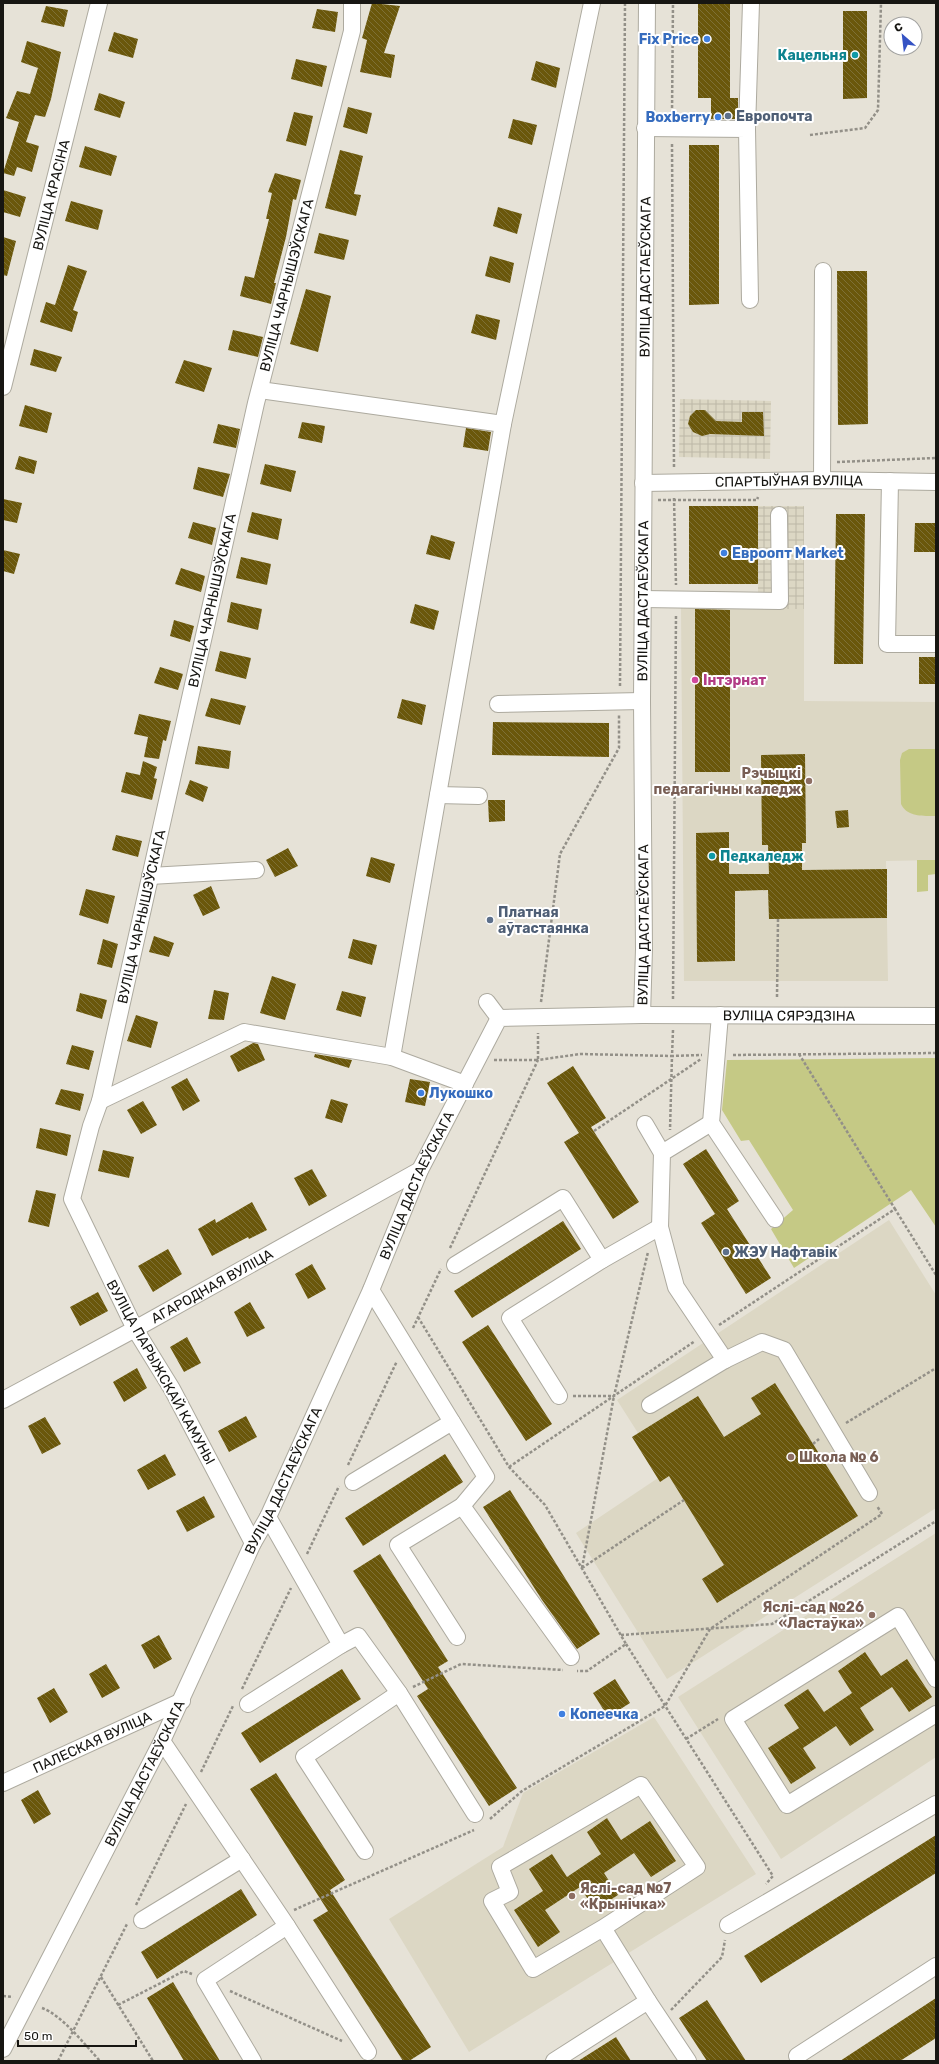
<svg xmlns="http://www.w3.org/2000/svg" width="939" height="2064" viewBox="0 0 939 2064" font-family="Rubik,sans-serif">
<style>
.built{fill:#dcd7c4}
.industrial{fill:url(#industrial-grid)}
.green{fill:#c5c985}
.building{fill:url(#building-back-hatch)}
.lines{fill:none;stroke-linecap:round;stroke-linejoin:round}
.minor-casing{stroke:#adaa9f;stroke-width:18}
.path{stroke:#939088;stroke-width:2.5;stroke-dasharray:3 2;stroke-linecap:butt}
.minor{stroke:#fff;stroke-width:16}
.shop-dot{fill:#3f7fe0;stroke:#fff;stroke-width:1.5}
.culture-dot{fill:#0f9aa8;stroke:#fff;stroke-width:1.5}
.service-dot{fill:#5c6f8a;stroke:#fff;stroke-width:1.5}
.hotel-dot{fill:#d1479c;stroke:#fff;stroke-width:1.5}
.education-dot{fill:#8d6e63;stroke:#fff;stroke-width:1.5}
.labels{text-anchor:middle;stroke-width:4;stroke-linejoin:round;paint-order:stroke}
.shop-label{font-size:14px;font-weight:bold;fill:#366cbe;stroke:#fff;text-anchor:start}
.culture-label{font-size:14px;font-weight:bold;fill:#0d838f;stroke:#fff;text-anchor:end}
.service-label{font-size:14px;font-weight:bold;fill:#4e5e75;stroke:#fff;text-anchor:start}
.street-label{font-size:14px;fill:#171612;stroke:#fff}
.hotel-label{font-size:14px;font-weight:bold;fill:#b23c85;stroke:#fff;text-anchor:start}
.education-label{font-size:14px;font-weight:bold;fill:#785e54;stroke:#fff;text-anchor:end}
</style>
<defs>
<pattern id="industrial-grid" width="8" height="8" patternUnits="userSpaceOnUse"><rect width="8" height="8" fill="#dcd7c4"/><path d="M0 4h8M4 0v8" fill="none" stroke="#bcb8a7"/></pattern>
<pattern id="building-back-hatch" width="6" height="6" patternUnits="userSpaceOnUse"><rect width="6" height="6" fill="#6a570b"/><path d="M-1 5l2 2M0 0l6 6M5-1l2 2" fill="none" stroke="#7e7036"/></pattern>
</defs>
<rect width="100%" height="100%" fill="#e6e2d7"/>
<path class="built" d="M 681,608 L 804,609 L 804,701 L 936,702 L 936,860 L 886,861 L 888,981 L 684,981 Z
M 889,1220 L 936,1295 L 936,1508 L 667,1679 L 576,1533 L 658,1478 L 632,1437 L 638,1433 L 617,1400 Z
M 936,1533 L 936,1757 L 781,1859 L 678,1697 Z
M 654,1717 L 756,1874 L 469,2052 L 389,1919 L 503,1847 L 523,1793 Z"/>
<path class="industrial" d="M 680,399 L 771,401 L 770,459 L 679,457 Z
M 758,506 L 804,506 L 804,609 L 758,609 Z"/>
<path class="green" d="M 909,749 L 936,749 L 936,816 C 923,816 907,817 901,804 L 900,760 L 902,753 Z
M 917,860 L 936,860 L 936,874 L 928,875 L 928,891 L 917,892 Z
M 936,1058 L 936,1227 L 911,1190 L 794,1268 L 771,1229 L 793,1210 L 749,1140 L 741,1141 L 722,1110 L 727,1060 Z"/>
<path class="building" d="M 372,3 L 400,6 L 384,53 L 395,55 L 391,78 L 360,72 L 367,40 L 362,38 Z
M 698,3 L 730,3 L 730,98 L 738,98 L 738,119 L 711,119 L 711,98 L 698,98 Z
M 46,6 L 68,10 L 64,27 L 41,22 Z
M 317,9 L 338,12 L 335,32 L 312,28 Z
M 843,11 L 867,11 L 867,98 L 843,99 Z
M 114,32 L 138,39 L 133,58 L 108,51 Z
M 27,41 L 61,52 L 51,99 L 45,117 L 35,115 L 26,142 L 39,146 L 32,172 L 17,167 L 14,176 L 3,173 L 19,122 L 6,118 L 17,91 L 30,94 L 38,68 L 21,62 Z
M 296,59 L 327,66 L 322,87 L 291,79 Z
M 536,61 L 560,68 L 556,88 L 531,80 Z
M 99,93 L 125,102 L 120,118 L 94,110 Z
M 348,107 L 372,113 L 367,134 L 343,127 Z
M 294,112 L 313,116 L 306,146 L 286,141 Z
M 513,119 L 537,125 L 532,145 L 508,138 Z
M 689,145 L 719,145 L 719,304 L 689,305 Z
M 85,146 L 117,156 L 111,176 L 79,167 Z
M 340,150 L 363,156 L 354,194 L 361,195 L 356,216 L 325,208 Z
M 275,173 L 301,180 L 296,200 L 293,199 L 286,237 L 274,283 L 276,283 L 271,304 L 240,296 L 245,276 L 254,278 L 269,219 L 266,219 L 272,193 L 268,192 Z
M 3,190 L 26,197 L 20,217 L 3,212 Z
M 71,201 L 103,210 L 98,230 L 65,221 Z
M 498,207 L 522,214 L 517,234 L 493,226 Z
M 319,233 L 349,240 L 344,260 L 314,253 Z
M 3,237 L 16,241 L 7,276 L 3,275 Z
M 490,256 L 514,263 L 510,283 L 485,276 Z
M 68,265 L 87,271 L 73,310 L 78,312 L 72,332 L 40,322 L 46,302 L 55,305 Z
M 837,271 L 867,271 L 868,424 L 838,425 Z
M 306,289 L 331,296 L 318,352 L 290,344 Z
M 476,314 L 500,320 L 496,340 L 471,333 Z
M 233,330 L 263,337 L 258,357 L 228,350 Z
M 34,349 L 62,357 L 56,372 L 30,365 Z
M 184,360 L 212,368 L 204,392 L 175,383 Z
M 25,405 L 52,413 L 47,433 L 19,426 Z
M 696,410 L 705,410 L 716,421 L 742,422 L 742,412 L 763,412 L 764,436 L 710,434 L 702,436 L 693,432 L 688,424 L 690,416 Z
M 302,422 L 325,426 L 322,443 L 298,438 Z
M 218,424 L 240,429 L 236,448 L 213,443 Z
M 466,428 L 491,432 L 488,451 L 463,447 Z
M 19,456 L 37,461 L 34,474 L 15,469 Z
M 265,464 L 296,471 L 291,492 L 260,484 Z
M 198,467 L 230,474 L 223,497 L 193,489 Z
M 3,499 L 22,503 L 17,523 L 3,520 Z
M 689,506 L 758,506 L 758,584 L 689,584 Z
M 252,512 L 282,519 L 278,540 L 247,532 Z
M 836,514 L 865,514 L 863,664 L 834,664 Z
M 193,522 L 216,528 L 212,545 L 188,538 Z
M 915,523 L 936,523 L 936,552 L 914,552 Z
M 431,535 L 455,542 L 450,560 L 426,554 Z
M 3,550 L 20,554 L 14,574 L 3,571 Z
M 241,557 L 271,564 L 267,585 L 236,578 Z
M 181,568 L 205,576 L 201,592 L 175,584 Z
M 231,602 L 262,609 L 258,630 L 227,622 Z
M 415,604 L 439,611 L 434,630 L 410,623 Z
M 695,609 L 730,610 L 730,772 L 695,772 Z
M 174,620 L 194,626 L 190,642 L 170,636 Z
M 220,651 L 251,658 L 246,679 L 215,671 Z
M 919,657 L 936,657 L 936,684 L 919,684 Z
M 160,667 L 183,674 L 178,690 L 154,683 Z
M 211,698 L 246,706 L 240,725 L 205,716 Z
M 402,699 L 426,705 L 422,725 L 397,718 Z
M 139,714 L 171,721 L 166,741 L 163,740 L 159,759 L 144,757 L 148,737 L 134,734 Z
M 493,722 L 609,723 L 609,757 L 492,755 Z
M 198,746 L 231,751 L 229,769 L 195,764 Z
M 805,754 L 806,843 L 802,843 L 802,870 L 887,869 L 887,918 L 769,919 L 768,890 L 735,891 L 735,961 L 697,962 L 696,833 L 729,832 L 729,874 L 769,874 L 768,845 L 762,845 L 761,755 Z
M 143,761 L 157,767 L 154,778 L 157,779 L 152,800 L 121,792 L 126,772 L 140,775 Z
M 190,780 L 208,787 L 203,802 L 185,794 Z
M 488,800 L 505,800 L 505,821 L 489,822 Z
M 848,810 L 849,827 L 837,828 L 835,811 Z
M 116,835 L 142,841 L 138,857 L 112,850 Z
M 288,848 L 298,866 L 275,877 L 266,860 Z
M 371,857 L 395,864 L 390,883 L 366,876 Z
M 211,886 L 220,908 L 203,916 L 193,895 Z
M 86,889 L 115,896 L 108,924 L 79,915 Z
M 154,936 L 174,943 L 169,957 L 149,952 Z
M 103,939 L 118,944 L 112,968 L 97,964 Z
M 353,939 L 377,945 L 372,965 L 348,958 Z
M 272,976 L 296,984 L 285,1020 L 260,1013 Z
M 214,990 L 229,993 L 224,1020 L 208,1019 Z
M 342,991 L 366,997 L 361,1017 L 336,1010 Z
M 80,993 L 107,1000 L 102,1019 L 76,1011 Z
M 136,1015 L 158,1022 L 151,1048 L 127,1041 Z
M 253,1043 L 258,1044 L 265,1060 L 238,1072 L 230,1056 Z
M 72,1045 L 94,1051 L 89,1070 L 66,1064 Z
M 315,1054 L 352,1060 L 349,1068 L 314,1057 Z
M 573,1066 L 606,1118 L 591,1127 L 639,1202 L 613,1219 L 564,1142 L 579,1133 L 547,1083 Z
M 187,1078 L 200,1101 L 183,1111 L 171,1087 Z
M 410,1079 L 430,1082 L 425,1106 L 405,1102 Z
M 61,1089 L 84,1094 L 80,1111 L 55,1104 Z
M 331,1099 L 348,1104 L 342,1123 L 325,1118 Z
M 143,1101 L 157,1125 L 141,1134 L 127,1110 Z
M 40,1128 L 71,1135 L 67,1156 L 36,1148 Z
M 706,1149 L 739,1201 L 727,1209 L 771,1278 L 746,1294 L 701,1223 L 715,1214 L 683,1164 Z
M 103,1150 L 134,1157 L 129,1178 L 98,1171 Z
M 312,1169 L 327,1196 L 309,1206 L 294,1178 Z
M 36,1190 L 56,1194 L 49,1227 L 28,1222 Z
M 252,1202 L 267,1230 L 249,1239 L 248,1237 L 212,1256 L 198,1229 L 215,1219 L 216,1223 Z
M 563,1221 L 581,1249 L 472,1318 L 454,1291 Z
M 168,1249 L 182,1274 L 153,1292 L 138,1266 Z
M 312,1264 L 326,1289 L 308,1299 L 295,1274 Z
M 98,1292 L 108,1311 L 80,1326 L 70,1307 Z
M 250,1302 L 265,1328 L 247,1337 L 234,1312 Z
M 488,1325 L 552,1424 L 526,1441 L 462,1342 Z
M 187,1337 L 201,1363 L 184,1372 L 170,1347 Z
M 137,1368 L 147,1388 L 124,1402 L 113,1382 Z
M 775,1383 L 858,1516 L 717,1603 L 702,1579 L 724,1565 L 669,1476 L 660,1482 L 632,1437 L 698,1396 L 724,1437 L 761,1414 L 751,1398 Z
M 246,1416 L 257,1437 L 229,1452 L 218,1431 Z
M 45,1417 L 61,1444 L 42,1454 L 28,1426 Z
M 165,1454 L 176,1475 L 148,1490 L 137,1470 Z
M 445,1454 L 463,1482 L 363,1546 L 345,1518 Z
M 510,1490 L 600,1634 L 577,1649 L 542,1600 L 483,1507 Z
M 204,1496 L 215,1517 L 187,1532 L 176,1511 Z
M 380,1554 L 448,1661 L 438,1667 L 517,1788 L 489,1806 L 417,1696 L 428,1689 L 353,1571 Z
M 159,1635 L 172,1659 L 154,1669 L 141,1645 Z
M 865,1652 L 881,1676 L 907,1659 L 932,1697 L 909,1712 L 892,1687 L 860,1708 L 874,1730 L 850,1746 L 836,1726 L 803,1748 L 816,1768 L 791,1784 L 768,1748 L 799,1728 L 784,1705 L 808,1689 L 824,1712 L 852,1693 L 838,1671 Z
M 106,1664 L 120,1688 L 102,1698 L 89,1674 Z
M 342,1669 L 361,1699 L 260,1763 L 241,1733 Z
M 615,1679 L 630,1703 L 608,1717 L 593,1693 Z
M 54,1688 L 68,1712 L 50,1723 L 37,1698 Z
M 276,1773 L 345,1880 L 330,1890 L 431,2047 L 409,2061 L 403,2061 L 313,1920 L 328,1911 L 250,1789 Z
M 38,1790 L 51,1814 L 34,1824 L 21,1800 Z
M 607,1818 L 621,1840 L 650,1821 L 676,1861 L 651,1877 L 634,1853 L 604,1873 L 618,1895 L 595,1910 L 580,1887 L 545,1910 L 560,1932 L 538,1947 L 514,1910 L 543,1891 L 529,1869 L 552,1854 L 567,1877 L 601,1854 L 587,1832 Z
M 936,1835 L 936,1873 L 761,1983 L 744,1956 Z
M 241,1889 L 257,1915 L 157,1979 L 141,1952 Z
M 173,1982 L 220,2061 L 184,2061 L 147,1998 Z
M 936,1998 L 936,2038 L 900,2061 L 840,2061 Z
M 707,2000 L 746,2061 L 707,2061 L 679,2018 Z
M 616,2037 L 631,2061 L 578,2061 Z"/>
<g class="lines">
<defs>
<g id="minor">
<path d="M 645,128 L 747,129 L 750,300"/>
<path d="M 747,129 L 751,3"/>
<path id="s1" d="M 3,387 L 99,3"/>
<path d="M 260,390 L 503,424"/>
<path d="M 822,480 L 823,271"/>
<path d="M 890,481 L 887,644 L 936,644"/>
<path id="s2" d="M 643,483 L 822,480 L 936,482"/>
<path d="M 643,599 L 780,601 L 779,515"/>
<path d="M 498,704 L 642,701"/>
<path d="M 438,795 L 479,796"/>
<path d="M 150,876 L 256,870"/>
<path d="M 487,1002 L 499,1018"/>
<path id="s3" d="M 642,1015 L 936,1016"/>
<path d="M 720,1015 L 711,1123 L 775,1219"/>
<path d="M 392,1057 L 503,424 L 592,3"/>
<path d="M 100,1101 L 244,1032 L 392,1057 L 465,1084"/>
<path d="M 711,1123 L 662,1153 L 660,1227 L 676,1287 L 725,1360"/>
<path d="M 645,1124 L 662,1153"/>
<path d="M 455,1265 L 563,1198 L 602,1260"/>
<path d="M 559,1396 L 510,1318 L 602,1260 L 660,1227"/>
<path id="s4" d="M 3,1400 L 135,1329 L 420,1170"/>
<path d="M 650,1405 L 725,1360 L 762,1342 L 784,1350 L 869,1493"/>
<path d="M 452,1422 L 486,1477 L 462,1506 L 398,1545 L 457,1637"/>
<path d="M 353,1482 L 452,1422 L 371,1290"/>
<path d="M 462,1506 L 571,1657"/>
<path id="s5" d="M 253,1543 L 172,1389 L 135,1329 L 72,1199 L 91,1126 L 100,1101 L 256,403 L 352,31 L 352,3"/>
<path d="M 341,1645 L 358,1636 L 399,1693 L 304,1757 L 365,1851"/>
<path d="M 936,1679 L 898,1616 L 733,1719 L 787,1805 L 936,1714"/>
<path d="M 399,1693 L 475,1814"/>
<path d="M 248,1704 L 341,1645 L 268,1517"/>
<path d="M 162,1741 L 287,1926 L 205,1980 L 253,2061"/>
<path id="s6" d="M 3,1783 L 182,1701"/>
<path d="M 142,1920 L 242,1859"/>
<path d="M 728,1925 L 936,1804"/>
<path d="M 287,1926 L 368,2052"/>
<path d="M 603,1928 L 697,1867 L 641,1785 L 500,1867 L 510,1892 L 492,1901 L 533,1969 L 603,1928 L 648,2001"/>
<path id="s7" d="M 3,2049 L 162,1741 L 253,1543 L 268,1517 L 371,1290 L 420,1170 L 499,1018 L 642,1015 L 644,949 L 642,701 L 647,3"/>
<path d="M 797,2056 L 936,1966"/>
<path d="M 554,2061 L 648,2001 L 688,2061"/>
</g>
</defs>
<use href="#minor" class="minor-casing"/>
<path class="path" d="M 672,113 L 673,3
M 810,135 L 865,128 L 878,110 L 881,3
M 672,144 L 674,467
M 837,462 L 936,458
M 674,498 L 676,585
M 658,500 L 757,500 L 758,497
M 620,686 L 625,3
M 777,997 L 778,919
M 673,999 L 676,614
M 541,1002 L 560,854 L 619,748 L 619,715
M 673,1030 L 672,1056 L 702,1055
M 799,1054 L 895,1209
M 733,1055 L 936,1053
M 494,1060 L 538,1060 L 538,1033
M 594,1131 L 701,1059
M 450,1248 L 538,1060 L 580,1054 L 672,1056 L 670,1130
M 418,1317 L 509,1467 L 545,1505 L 626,1644 L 587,1671 L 577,1671
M 719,1325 L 895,1209 L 936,1275
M 413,1328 L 441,1269
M 573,1396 L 614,1396 L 648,1252
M 846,1423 L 936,1368
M 813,1444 L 819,1439
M 348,1465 L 397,1361
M 509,1467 L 695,1341
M 307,1554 L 339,1486
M 582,1568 L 614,1396
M 582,1568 L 684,1500
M 621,1635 L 772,1624 L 936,1521
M 626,1644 L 773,1876 L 766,1884
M 413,1687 L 461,1664 L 563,1670
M 242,1689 L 291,1588
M 686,1739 L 718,1719
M 201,1772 L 233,1706
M 490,1819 L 522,1791 L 665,1706 L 710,1629 L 882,1514 L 877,1506
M 136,1905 L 186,1804
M 294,1910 L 474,1830
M 101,1977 L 153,2061
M 230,1991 L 342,2041
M 3,1996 L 13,1997
M 118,2005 L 184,1971 L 192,1974
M 42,2008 C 62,2015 85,2045 100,2061
M 671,2010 L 722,1957 L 725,1940
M 58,2061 L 127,1924"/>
<use href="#minor" class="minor"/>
</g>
<g class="shop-dot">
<circle cx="707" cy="39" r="4"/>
<circle cx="718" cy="117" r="4"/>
<circle cx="724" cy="553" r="4"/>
<circle cx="421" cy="1093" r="4"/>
<circle cx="562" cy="1714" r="4"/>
</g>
<g class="culture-dot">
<circle cx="855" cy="55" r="4"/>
<circle cx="712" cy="856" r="4"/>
</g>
<g class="service-dot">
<circle cx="728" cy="116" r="4"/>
<circle cx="490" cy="920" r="4"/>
<circle cx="726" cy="1252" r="4"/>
</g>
<circle class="hotel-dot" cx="695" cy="680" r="4"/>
<g class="education-dot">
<circle cx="809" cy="781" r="4"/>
<circle cx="791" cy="1457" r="4"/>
<circle cx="872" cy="1615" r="4"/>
<circle cx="572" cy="1896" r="4"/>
</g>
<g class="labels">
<g class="shop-label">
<text x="699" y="44" text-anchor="end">Fix Price</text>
<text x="710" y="122" text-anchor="end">Boxberry</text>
<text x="732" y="558">Евроопт Market</text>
<text x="429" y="1098">Лукошко</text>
<text x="570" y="1719">Копеечка</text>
</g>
<g class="culture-label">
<text x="847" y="60">Кацельня</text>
<text x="720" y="861" text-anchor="start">Педкаледж</text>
</g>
<g class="service-label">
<text x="736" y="121">Европочта</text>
<text x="498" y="917">Платная<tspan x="498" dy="16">аўтастаянка</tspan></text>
<text x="734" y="1257">ЖЭУ Нафтавік</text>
</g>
<g class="street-label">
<text dy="5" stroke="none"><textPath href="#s1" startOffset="198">ВУЛІЦА КРАСІНА</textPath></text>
<text dy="5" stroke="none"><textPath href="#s7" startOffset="2026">ВУЛІЦА ДАСТАЕЎСКАГА</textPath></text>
<text dy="5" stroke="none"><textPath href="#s5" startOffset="1328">ВУЛІЦА ЧАРНЫШЭЎСКАГА</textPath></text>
<text dy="5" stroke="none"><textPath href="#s2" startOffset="146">СПАРТЫЎНАЯ ВУЛІЦА</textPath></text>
<text dy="5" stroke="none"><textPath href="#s5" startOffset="1004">ВУЛІЦА ЧАРНЫШЭЎСКАГА</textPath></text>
<text dy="5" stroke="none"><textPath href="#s7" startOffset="1702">ВУЛІЦА ДАСТАЕЎСКАГА</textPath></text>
<text dy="5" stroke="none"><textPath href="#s5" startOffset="680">ВУЛІЦА ЧАРНЫШЭЎСКАГА</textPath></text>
<text dy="5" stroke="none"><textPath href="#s7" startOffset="1378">ВУЛІЦА ДАСТАЕЎСКАГА</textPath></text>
<text dy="5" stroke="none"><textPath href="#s3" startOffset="147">ВУЛІЦА СЯРЭДЗІНА</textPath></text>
<text dy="5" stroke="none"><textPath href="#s7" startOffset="958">ВУЛІЦА ДАСТАЕЎСКАГА</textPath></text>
<text dy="5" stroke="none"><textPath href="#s4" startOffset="238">АГАРОДНАЯ ВУЛІЦА</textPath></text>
<text transform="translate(161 1372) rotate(61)" y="5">ВУЛІЦА ПАРЫЖСКАЙ КАМУНЫ</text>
<text dy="5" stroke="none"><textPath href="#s7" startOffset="634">ВУЛІЦА ДАСТАЕЎСКАГА</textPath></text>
<text dy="5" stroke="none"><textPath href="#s6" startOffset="98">ПАЛЕСКАЯ ВУЛІЦА</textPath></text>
<text dy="5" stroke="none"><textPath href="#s7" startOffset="310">ВУЛІЦА ДАСТАЕЎСКАГА</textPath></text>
</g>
<g class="hotel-label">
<text x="703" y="685">Інтэрнат</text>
</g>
<g class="education-label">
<text x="801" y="778">Рэчыцкі<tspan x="801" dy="16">педагагічны каледж</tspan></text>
<text x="799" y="1462" text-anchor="start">Школа № 6</text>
<text x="864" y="1612">Яслі-сад №26<tspan x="864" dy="16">«Ластаўка»</tspan></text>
<text x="580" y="1893" text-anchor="start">Яслі-сад №7<tspan x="580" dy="16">«Крынічка»</tspan></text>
</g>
</g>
<rect width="939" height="2064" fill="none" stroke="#171612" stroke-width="8"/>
<g transform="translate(903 36) rotate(332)"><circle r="19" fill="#ffffff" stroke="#a2a2a0"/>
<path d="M0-3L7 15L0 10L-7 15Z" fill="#3553c4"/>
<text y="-6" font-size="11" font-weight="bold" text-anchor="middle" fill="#171612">С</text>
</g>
<path d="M18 2040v6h118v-6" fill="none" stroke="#171612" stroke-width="2"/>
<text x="24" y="2040" font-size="12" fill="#171612" stroke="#ffffff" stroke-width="3" paint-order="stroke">50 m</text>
</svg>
